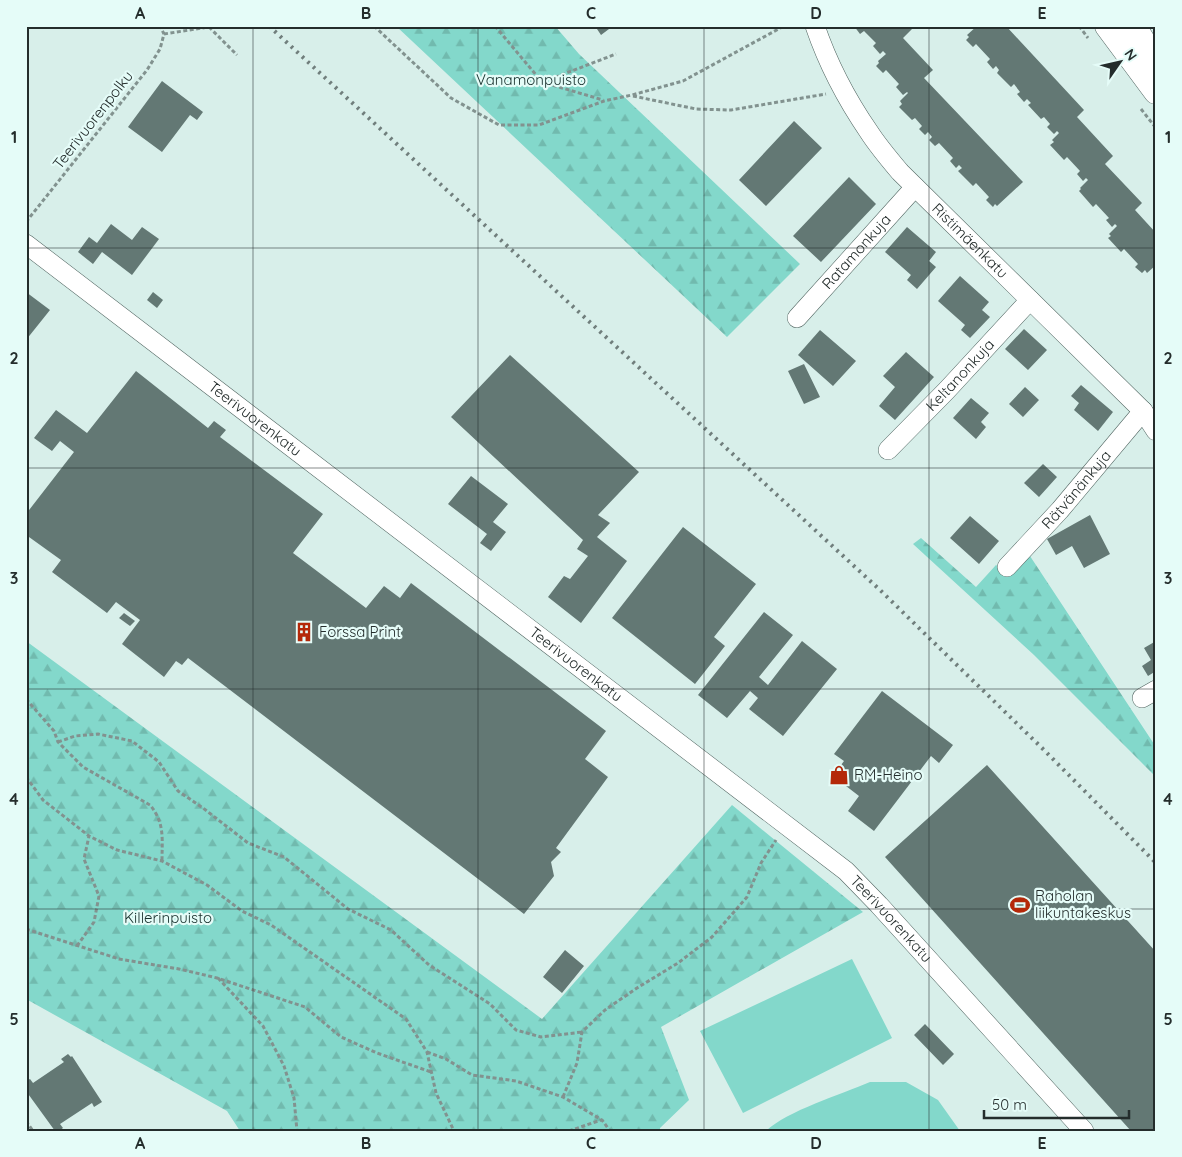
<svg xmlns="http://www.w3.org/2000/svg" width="1182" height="1157" viewBox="0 0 1182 1157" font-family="Quicksand,sans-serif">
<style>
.grass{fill:#83d8cb}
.forest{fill:url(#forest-firs)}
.building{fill:#637874}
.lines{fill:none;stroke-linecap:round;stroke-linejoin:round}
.minor-casing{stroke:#516561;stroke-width:20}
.major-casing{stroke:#516561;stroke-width:25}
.path{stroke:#82928f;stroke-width:3;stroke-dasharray:4 2.5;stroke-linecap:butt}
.minor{stroke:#fff;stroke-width:19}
.major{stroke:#fff;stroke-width:24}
.rail{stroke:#707e7c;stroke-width:4;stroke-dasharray:2.5 5;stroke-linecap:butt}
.grid{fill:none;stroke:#242d2c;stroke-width:1;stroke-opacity:0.55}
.labels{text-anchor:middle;stroke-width:4.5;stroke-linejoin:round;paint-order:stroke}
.park-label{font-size:15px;fill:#172f2c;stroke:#e5fcf8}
.street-label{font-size:15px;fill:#242d2c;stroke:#e5fcf8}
.poi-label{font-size:15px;fill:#242d2c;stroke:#e5fcf8;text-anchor:start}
.neatline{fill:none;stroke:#242d2c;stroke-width:2}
.grid-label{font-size:16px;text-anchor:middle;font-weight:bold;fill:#242d2c}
</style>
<defs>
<pattern id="forest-firs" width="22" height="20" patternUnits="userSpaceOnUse" patternTransform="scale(1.25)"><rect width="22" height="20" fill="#83d8cb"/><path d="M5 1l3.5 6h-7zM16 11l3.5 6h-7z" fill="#71baae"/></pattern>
</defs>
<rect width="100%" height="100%" fill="#d8efea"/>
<path class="grass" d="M 852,959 L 892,1038 L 743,1113 L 700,1031 Z
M 870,1082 L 906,1082 L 938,1100 L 960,1131 L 766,1131 C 787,1111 842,1094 870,1082 Z"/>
<path class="forest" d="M 396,26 L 555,26 L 579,54 L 800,264 L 727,337 Z
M 921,538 L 976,587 L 996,565 L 1009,575 L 1028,553 L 1156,747 L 1156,777 L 1034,655 L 913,544 Z
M 26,641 L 542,1019 L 732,805 L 863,912 L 661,1027 L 689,1100 L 660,1128 L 660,1131 L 240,1131 L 227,1111 L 26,999 Z"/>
<path class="building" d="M 595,26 L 613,26 L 601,35 Z
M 854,26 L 909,26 L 912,29 L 903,38 L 933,70 L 924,78 L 1023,182 L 997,206 L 995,204 L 993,207 L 986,200 L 989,197 L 976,183 L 973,186 L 958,171 L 962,168 L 959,165 L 956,168 L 950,161 L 953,158 L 939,143 L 935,146 L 929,140 L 932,137 L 928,132 L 925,135 L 919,129 L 922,126 L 915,118 L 912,120 L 899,107 L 902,104 L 900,101 L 908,93 L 907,92 L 903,95 L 896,87 L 899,84 L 886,70 L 883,73 L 876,66 L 879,63 L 878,61 L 886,54 L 883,51 L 880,54 L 873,46 L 876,43 L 864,31 L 860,34 Z
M 977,26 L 1006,26 L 1084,110 L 1077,117 L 1113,156 L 1105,164 L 1142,203 L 1135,210 L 1156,233 L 1156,265 L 1147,273 L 1145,270 L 1142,273 L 1135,267 L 1138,264 L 1124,249 L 1121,252 L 1108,238 L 1111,236 L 1109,234 L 1117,226 L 1115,224 L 1112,227 L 1106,220 L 1109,218 L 1096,204 L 1093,207 L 1079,191 L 1081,189 L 1080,188 L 1088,180 L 1086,178 L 1083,181 L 1077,174 L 1080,171 L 1067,157 L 1064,160 L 1050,145 L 1054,142 L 1052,140 L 1059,133 L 1057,131 L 1054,134 L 1047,127 L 1050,124 L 1044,117 L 1041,119 L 1028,105 L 1031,103 L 1027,99 L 1024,102 L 1017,94 L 1020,92 L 1014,84 L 1011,87 L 997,73 L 999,70 L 996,66 L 993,69 L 987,62 L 990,59 L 976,44 L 973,47 L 966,40 L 969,37 L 967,35 Z
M 162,81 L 203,112 L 197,120 L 190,115 L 162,152 L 128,127 Z
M 794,121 L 822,148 L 766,206 L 739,180 Z
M 849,177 L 876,204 L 821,262 L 793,236 Z
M 111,224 L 132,240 L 142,227 L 159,239 L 132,275 L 102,252 L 93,264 L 78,252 L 89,237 L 97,243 Z
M 907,227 L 936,252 L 929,261 L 936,267 L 917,289 L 907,280 L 911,275 L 885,252 Z
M 960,276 L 989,302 L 982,310 L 990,317 L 970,338 L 961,330 L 965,325 L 938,301 Z
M 26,292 L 50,310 L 26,340 Z
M 153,292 L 163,300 L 157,308 L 147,300 Z
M 1024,329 L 1047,350 L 1028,370 L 1005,349 Z
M 820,330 L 856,361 L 833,386 L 798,355 Z
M 906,352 L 934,377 L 895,420 L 879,406 L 895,387 L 883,376 Z
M 510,355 L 639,472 L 598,515 L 610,523 L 597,537 L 627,561 L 581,623 L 548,597 L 564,576 L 570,579 L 588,556 L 577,549 L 583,540 L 451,417 Z
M 804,364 L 820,397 L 804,404 L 788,371 Z
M 136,371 L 208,428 L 214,421 L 226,430 L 220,437 L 323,514 L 293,553 L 366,608 L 384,586 L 400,598 L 411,583 L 606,731 L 585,759 L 608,777 L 556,848 L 561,852 L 551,862 L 554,876 L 524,914 L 188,658 L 182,665 L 176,661 L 164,677 L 122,644 L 140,620 L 116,602 L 107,613 L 52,572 L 61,560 L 29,537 L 26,541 L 26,514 L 74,452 L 60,441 L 52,451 L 34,438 L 56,410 L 87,433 Z
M 1081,385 L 1113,412 L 1098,431 L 1074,410 L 1079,403 L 1071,396 Z
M 1025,387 L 1039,400 L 1023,417 L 1009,404 Z
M 971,398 L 989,413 L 981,422 L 986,427 L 976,439 L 953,418 Z
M 1043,464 L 1057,477 L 1039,497 L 1024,483 Z
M 471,476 L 508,504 L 493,522 L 506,532 L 491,551 L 480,543 L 487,534 L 448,504 Z
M 1090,515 L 1110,554 L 1084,568 L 1072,546 L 1056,555 L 1047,539 Z
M 970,516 L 999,541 L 979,564 L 950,538 Z
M 683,527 L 756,584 L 714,637 L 725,646 L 695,684 L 612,618 Z
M 764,612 L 793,635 L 759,677 L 768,685 L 802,641 L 837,669 L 783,736 L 749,709 L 758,698 L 750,691 L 727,718 L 698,695 Z
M 124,613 L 135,621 L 130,626 L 119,618 Z
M 1156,641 L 1156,671 L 1148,676 L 1142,666 L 1151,660 L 1144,648 Z
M 882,691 L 953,745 L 939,763 L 931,756 L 874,831 L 848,811 L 859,796 L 833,776 L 844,761 L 834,754 Z
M 987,765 L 1156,952 L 1156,1131 L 1131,1131 L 885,857 Z
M 565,950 L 584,966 L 562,993 L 543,977 Z
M 925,1024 L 954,1054 L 943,1065 L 914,1035 Z
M 68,1054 L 71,1057 L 72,1056 L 102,1102 L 94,1107 L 92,1103 L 60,1124 L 63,1128 L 59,1131 L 55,1131 L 26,1091 L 26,1081 L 30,1079 L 33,1083 L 64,1062 L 61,1059 Z"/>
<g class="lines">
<defs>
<g id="minor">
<path id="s1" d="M 815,26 C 828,64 847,100 869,132 C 878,146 889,159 900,172 L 1143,411 L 1156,431"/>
<path id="s2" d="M 26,244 L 846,871 L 879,905 L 1084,1131"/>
<path id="s3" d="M 797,318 L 915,187"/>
<path id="s4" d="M 888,450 L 947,390 L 1030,300"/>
<path id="s5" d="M 1007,567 L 1060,510 L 1143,411"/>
<path d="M 1142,698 L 1156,690"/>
</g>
<path id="major" d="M 1107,26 L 1156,92
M 1134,26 L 1156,62"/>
</defs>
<use href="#minor" class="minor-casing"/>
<use href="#major" class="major-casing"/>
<path class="path" d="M 374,26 L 451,98 L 499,125 L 539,125 L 604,101 L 632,95 L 683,81 L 784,26
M 495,26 L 542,82 L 603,100
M 1079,26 L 1088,38
M 164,34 L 209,27 L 237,55
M 543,82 L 616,54
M 633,96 L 696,109 L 731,110 L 826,94
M 1141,109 L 1156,128
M 26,222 L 147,70 L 160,49 L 164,34 L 160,26
M 26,699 L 54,731 L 58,742 L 83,767 L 150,805 C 165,823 162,839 162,861
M 58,742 L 75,736 L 98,734 L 132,741 L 159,762 L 178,791 L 203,808 L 248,843 L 284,857 L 348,909 L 391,930 L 429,965 L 490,1004 L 516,1030 L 541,1037 L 582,1032
M 26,777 L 43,800 L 89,836 L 117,850 L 162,861 L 207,885 L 242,911 L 271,925 L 406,1019 L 427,1052 L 436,1093 L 454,1131
M 26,929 L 119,959 L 179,969 L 217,978 L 305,1007 L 341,1037 L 377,1053 L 431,1072
M 77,946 L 94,922 L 99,896 L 84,859 L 89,836
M 218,978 L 263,1026 L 284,1066 L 294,1098 L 297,1131
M 427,1052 L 446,1059 L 472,1075 L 516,1081 L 563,1097 L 602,1120 L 610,1131
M 563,1097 L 577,1063 L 582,1032 L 605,1010 L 637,988 L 678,963 L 712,937 L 747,897 L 761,863 L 776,840
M 26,1121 L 33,1131
M 569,1131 L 601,1120"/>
<use href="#minor" class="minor"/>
<use href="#major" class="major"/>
<path class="rail" d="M 269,26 L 880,590 L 1042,748 L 1156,863"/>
</g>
<path class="grid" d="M 253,26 L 253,1131M 478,26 L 478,1131M 704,26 L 704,1131M 929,26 L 929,1131M 26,248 L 1156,248M 26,468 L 1156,468M 26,689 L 1156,689M 26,909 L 1156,909"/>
<defs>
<symbol id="building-bare" viewBox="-9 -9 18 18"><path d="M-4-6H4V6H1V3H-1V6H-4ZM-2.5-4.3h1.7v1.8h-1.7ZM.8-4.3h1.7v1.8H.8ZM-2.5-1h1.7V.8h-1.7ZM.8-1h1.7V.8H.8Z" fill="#b42809" stroke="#e5fcf8" stroke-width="2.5" paint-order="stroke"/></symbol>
<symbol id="shop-bare" viewBox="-9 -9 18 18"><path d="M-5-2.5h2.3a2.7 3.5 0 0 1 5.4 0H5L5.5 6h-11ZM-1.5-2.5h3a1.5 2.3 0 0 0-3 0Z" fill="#b42809" stroke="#e5fcf8" stroke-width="2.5" paint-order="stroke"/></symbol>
<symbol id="stadium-bare" viewBox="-9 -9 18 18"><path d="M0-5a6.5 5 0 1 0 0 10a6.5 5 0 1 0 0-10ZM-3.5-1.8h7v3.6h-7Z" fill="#b42809" stroke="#e5fcf8" stroke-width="2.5" paint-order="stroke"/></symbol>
</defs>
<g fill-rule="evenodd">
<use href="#building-bare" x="290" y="618" width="28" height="28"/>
<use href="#shop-bare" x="825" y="761" width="28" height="28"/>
<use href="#stadium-bare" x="1006" y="891" width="28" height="28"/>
</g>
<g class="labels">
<g class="park-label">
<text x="531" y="85">Vanamonpuisto</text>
<text x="168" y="923">Killerinpuisto</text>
</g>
<g class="street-label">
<text transform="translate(93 120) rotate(-52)" y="5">Teerivuorenpolku</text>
<text dy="5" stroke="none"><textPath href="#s1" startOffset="268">Ristimäenkatu</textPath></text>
<text dy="5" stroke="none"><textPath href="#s3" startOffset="89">Ratamonkuja</textPath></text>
<text dy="5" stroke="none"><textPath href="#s4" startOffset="104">Keltanonkuja</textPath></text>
<text dy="5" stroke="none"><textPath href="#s2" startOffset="288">Teerivuorenkatu</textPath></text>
<text dy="5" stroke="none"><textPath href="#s5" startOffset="104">Rätvänänkuja</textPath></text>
<text dy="5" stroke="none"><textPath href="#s2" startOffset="692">Teerivuorenkatu</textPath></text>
<text dy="5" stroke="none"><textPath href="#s2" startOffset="1098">Teerivuorenkatu</textPath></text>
</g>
<g class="poi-label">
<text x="319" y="637">Forssa Print</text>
<text x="854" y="780">RM-Heino</text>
<text x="1035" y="901">Raholan<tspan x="1035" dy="17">liikuntakeskus</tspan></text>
</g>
</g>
<rect width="1182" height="1157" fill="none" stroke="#e5fcf8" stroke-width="55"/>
<g transform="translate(1120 62) rotate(56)" stroke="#e5fcf8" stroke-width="4" paint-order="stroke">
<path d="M0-4L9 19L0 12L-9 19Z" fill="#242d2c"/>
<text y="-8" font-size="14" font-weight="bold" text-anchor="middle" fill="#242d2c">N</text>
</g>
<path d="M984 1110v8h145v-8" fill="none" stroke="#242d2c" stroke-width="2.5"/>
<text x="992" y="1110" font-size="15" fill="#242d2c" stroke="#e5fcf8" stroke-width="4" paint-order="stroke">50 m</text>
<rect x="28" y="28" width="1126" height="1102" class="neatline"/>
<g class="grid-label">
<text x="140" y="19">A</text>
<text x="366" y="19">B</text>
<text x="591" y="19">C</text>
<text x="816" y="19">D</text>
<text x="1042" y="19">E</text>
<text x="14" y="143">1</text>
<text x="1168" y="143">1</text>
<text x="14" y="364">2</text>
<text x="1168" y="364">2</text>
<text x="14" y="584">3</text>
<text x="1168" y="584">3</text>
<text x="14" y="805">4</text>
<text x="1168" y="805">4</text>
<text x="14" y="1025">5</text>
<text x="1168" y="1025">5</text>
<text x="140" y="1149">A</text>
<text x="366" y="1149">B</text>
<text x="591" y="1149">C</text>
<text x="816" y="1149">D</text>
<text x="1042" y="1149">E</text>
</g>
</svg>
